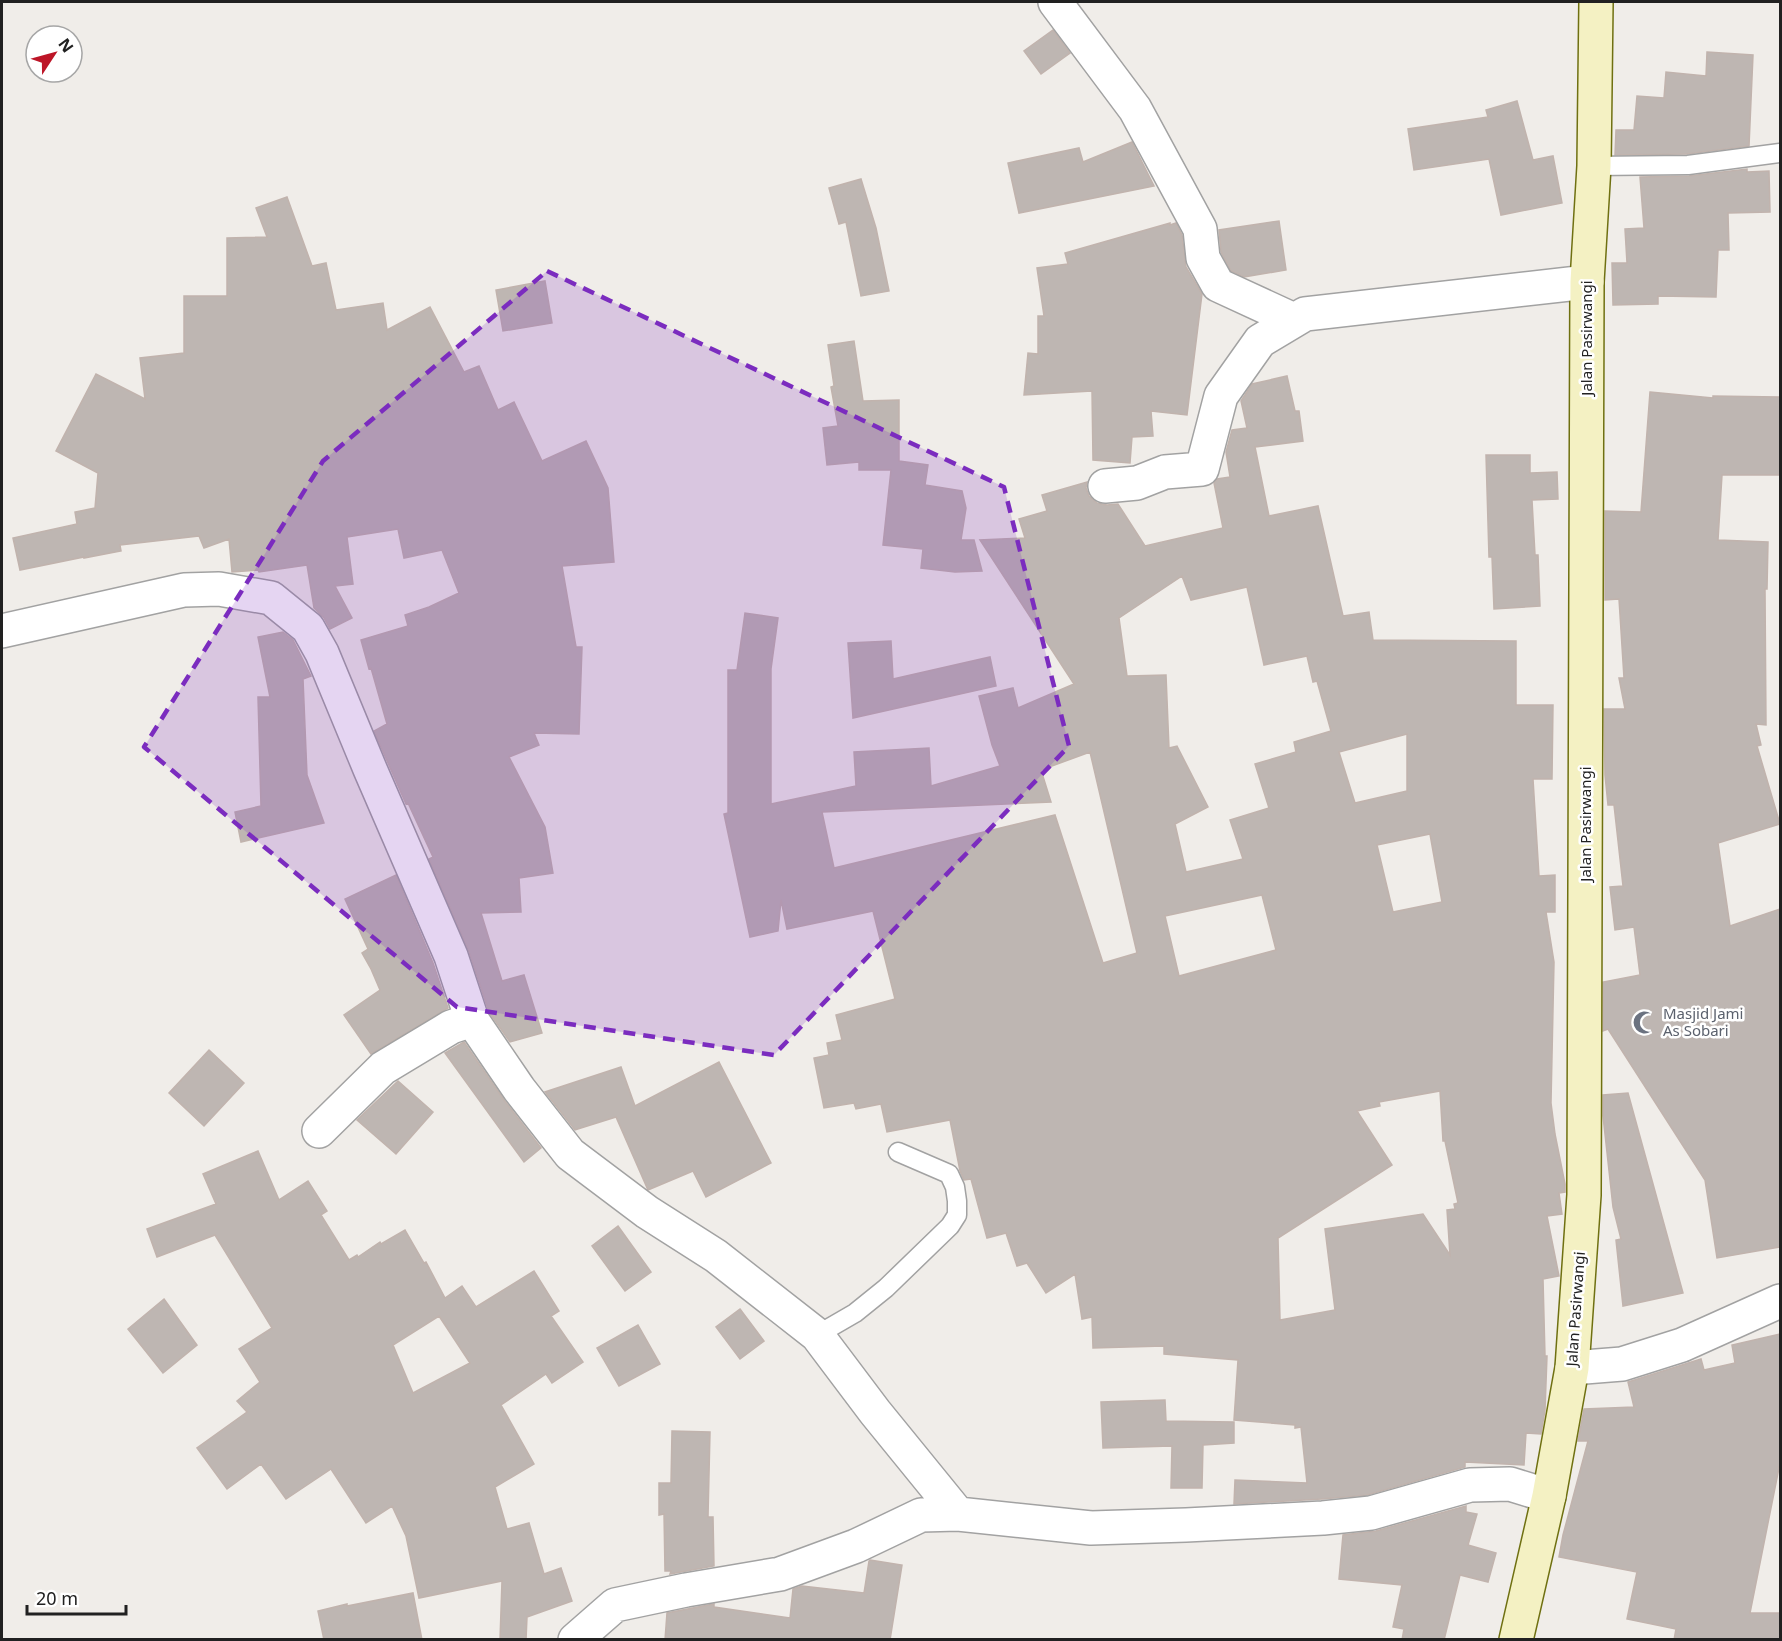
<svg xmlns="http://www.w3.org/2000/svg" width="1782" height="1641" viewBox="0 0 1782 1641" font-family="'Noto Sans',sans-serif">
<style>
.building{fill:#beb6b2;stroke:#c1b3ad;stroke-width:1.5;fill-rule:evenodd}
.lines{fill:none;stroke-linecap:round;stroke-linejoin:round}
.lane-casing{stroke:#a2a2a2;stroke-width:21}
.street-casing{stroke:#a2a2a2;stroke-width:36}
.secondary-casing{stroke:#6f7011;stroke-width:36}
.lane{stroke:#fff;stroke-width:18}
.street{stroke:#fff;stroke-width:33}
.secondary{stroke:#f4f1c3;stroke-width:33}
.marked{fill:#7b2cbf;fill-opacity:0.2;stroke:#7b2cbf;stroke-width:4.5;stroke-dasharray:12 8;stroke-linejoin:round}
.labels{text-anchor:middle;stroke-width:5;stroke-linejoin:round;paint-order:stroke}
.street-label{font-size:15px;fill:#212121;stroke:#fff}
.worship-label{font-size:15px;fill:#5b616d;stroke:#fff;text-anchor:start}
</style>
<rect width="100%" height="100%" fill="#f0ede9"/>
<path class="building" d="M 1053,30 L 1070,53 L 1041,74 L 1024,51 Z
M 1707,52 L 1753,55 L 1749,146 L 1687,154 L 1615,155 L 1616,130 L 1634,130 L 1637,96 L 1664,98 L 1666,72 L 1706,76 Z
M 1517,101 L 1533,160 L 1553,156 L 1562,203 L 1501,215 L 1489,159 L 1414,170 L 1408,129 L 1488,117 L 1486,110 Z
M 1132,142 L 1154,186 L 1019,213 L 1008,163 L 1079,148 L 1083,162 Z
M 1747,169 L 1747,172 L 1769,171 L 1770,212 L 1728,213 L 1729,250 L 1718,250 L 1716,297 L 1658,296 L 1658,304 L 1613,305 L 1612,263 L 1627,263 L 1625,229 L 1644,228 L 1640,177 L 1689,176 Z
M 861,179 L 876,228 L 889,291 L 861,296 L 846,222 L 839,224 L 829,188 Z
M 287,197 L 312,266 L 326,263 L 336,310 L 383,303 L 387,330 L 430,307 L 464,372 L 479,366 L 498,410 L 514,402 L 542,461 L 586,441 L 608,488 L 614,562 L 562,566 L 576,647 L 582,647 L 579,734 L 534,733 L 539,745 L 509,757 L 545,827 L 553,873 L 519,878 L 521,912 L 481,913 L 502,981 L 524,975 L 542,1033 L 510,1042 L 489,1012 L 468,949 L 429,859 L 433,857 L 408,803 L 406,804 L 374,731 L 387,724 L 371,668 L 369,669 L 361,640 L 408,626 L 405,615 L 429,607 L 459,593 L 442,550 L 404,558 L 398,529 L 347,537 L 353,584 L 335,586 L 352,618 L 330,629 L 324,618 L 314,608 L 307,565 L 259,572 L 258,570 L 232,572 L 229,539 L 204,548 L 199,536 L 120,545 L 121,551 L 84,558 L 84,557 L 20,570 L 13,538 L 77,524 L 75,512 L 95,508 L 98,473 L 56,451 L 96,374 L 145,399 L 140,358 L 184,353 L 184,296 L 227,296 L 227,238 L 267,237 L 256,208 Z
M 1279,221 L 1286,270 L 1244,277 L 1231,271 L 1221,252 L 1219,230 Z
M 1170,223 L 1170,225 L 1176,223 L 1182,235 L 1186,267 L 1202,294 L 1187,415 L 1151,411 L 1153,436 L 1132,437 L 1130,463 L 1093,460 L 1092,391 L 1024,395 L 1028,353 L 1038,354 L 1038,316 L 1044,316 L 1037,268 L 1068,264 L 1065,253 Z
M 545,281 L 552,323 L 503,331 L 496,290 Z
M 854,341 L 863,401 L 899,400 L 899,461 L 928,465 L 925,485 L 962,491 L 966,508 L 961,540 L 974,540 L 982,571 L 955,572 L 921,568 L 923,549 L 883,545 L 891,470 L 859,470 L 859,462 L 827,465 L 823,428 L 838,426 L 831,387 L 834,386 L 828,345 Z
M 1287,376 L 1295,411 L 1299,411 L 1303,441 L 1255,447 L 1269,516 L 1318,506 L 1343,616 L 1369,612 L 1373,640 L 1516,641 L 1516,705 L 1553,705 L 1552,779 L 1533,779 L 1539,876 L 1555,875 L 1555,912 L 1546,912 L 1554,962 L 1551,1103 L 1555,1134 L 1565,1184 L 1565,1192 L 1559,1193 L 1562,1214 L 1547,1216 L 1559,1276 L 1543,1279 L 1545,1356 L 1547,1356 L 1545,1410 L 1541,1434 L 1526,1433 L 1524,1465 L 1465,1462 L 1465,1467 L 1367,1495 L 1322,1499 L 1234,1504 L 1235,1480 L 1307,1483 L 1301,1427 L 1295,1428 L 1295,1425 L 1234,1420 L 1238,1360 L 1164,1354 L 1164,1346 L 1093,1348 L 1092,1317 L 1082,1319 L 1075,1274 L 1046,1293 L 1027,1263 L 1017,1266 L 1006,1233 L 987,1238 L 971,1179 L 964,1180 L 960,1171 L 950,1120 L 887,1132 L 881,1104 L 856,1109 L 854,1103 L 824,1108 L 814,1058 L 829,1055 L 827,1043 L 842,1040 L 836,1015 L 895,999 L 873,911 L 787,929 L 781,900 L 778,931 L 750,937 L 724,814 L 728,813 L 728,670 L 737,670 L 745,613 L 778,618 L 771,669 L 771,804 L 856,786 L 854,752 L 929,748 L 931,786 L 1000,766 L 992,745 L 979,696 L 1013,688 L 1018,708 L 1074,684 L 980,540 L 1025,538 L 1019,519 L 1047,511 L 1042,495 L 1087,482 L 1086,488 L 1089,496 L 1097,503 L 1107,505 L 1118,504 L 1145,546 L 1223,528 L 1214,483 L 1217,479 L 1230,477 L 1226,452 L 1232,430 L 1247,428 L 1241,401 L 1252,384 ZM 1182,576 L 1191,600 L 1247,587 L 1264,665 L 1307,656 L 1313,682 L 1317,681 L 1331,731 L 1294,742 L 1296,752 L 1255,764 L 1269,808 L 1230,820 L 1243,859 L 1186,872 L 1175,824 L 1208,807 L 1177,746 L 1169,748 L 1166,675 L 1127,676 L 1119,618 ZM 1407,734 L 1407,791 L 1355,803 L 1339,752 ZM 1090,752 L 1137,953 L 1103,963 L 1055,815 L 834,868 L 822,812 L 1051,802 L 1041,770 ZM 1430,834 L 1442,902 L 1393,912 L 1377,845 ZM 1262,895 L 1276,950 L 1179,976 L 1165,916 ZM 1440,1091 L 1443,1141 L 1445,1141 L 1458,1203 L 1454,1204 L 1455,1209 L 1447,1210 L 1450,1255 L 1423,1214 L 1325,1229 L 1335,1310 L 1280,1320 L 1278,1238 L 1392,1165 L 1357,1111 L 1380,1106 L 1379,1102 Z
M 1650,392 L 1713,398 L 1713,396 L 1780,397 L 1780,475 L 1722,475 L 1718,540 L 1768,542 L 1767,589 L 1765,589 L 1766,725 L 1756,724 L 1761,745 L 1757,746 L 1780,824 L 1718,843 L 1730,926 L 1780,909 L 1780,1247 L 1717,1258 L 1705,1180 L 1608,1029 L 1603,1031 L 1603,982 L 1640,975 L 1634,927 L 1615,930 L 1610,887 L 1623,886 L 1614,805 L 1608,805 L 1605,775 L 1604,709 L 1625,709 L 1619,678 L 1624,678 L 1619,599 L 1605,600 L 1605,511 L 1641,512 Z
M 1486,455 L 1530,455 L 1530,473 L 1557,472 L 1558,499 L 1532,500 L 1535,555 L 1538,555 L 1540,606 L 1494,609 L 1492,557 L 1489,557 Z
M 283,632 L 293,640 L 311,676 L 303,679 L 307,775 L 324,823 L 241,842 L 235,812 L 261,806 L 258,697 L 270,697 L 258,637 Z
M 891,641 L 893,679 L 990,657 L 996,686 L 853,718 L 848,643 Z
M 396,875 L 433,963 L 448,1008 L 371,1054 L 344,1015 L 380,990 L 371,969 L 362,953 L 368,949 L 345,899 Z
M 464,1042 L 504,1100 L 541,1148 L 524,1162 L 445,1053 Z
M 209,1050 L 244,1083 L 204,1126 L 169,1093 Z
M 719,1062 L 771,1163 L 706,1197 L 693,1171 L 648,1190 L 616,1117 L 575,1130 L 545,1092 L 621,1067 L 635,1106 Z
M 398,1081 L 433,1112 L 396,1154 L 357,1120 Z
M 1628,1093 L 1683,1293 L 1623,1306 L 1616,1240 L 1621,1239 L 1613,1207 L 1603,1116 L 1603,1095 Z
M 258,1151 L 279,1200 L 308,1181 L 327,1211 L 321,1215 L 349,1260 L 357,1255 L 358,1257 L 380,1242 L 381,1244 L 405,1230 L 424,1263 L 426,1262 L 445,1298 L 462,1286 L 476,1307 L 534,1271 L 559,1311 L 551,1316 L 583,1362 L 552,1383 L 546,1374 L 501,1405 L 534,1464 L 495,1487 L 507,1529 L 529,1523 L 544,1574 L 561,1568 L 572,1601 L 527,1617 L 526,1640 L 500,1640 L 502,1581 L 419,1598 L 406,1536 L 392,1506 L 366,1523 L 331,1469 L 286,1499 L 261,1464 L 227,1489 L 197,1448 L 247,1412 L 237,1401 L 260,1382 L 239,1349 L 272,1328 L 215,1235 L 157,1257 L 147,1229 L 216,1204 L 203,1174 ZM 439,1316 L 470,1363 L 413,1393 L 393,1345 Z
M 618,1226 L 651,1272 L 625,1291 L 592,1246 Z
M 164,1299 L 197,1345 L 163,1373 L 128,1329 Z
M 740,1309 L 764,1341 L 740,1359 L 716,1327 Z
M 638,1325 L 660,1364 L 619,1386 L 597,1348 Z
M 1780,1334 L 1780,1463 L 1750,1613 L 1780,1613 L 1780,1640 L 1674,1640 L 1676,1629 L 1627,1619 L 1637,1572 L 1559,1557 L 1563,1535 L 1588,1441 L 1578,1441 L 1584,1409 L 1634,1407 L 1628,1382 L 1701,1359 L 1704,1370 L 1735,1363 L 1732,1345 Z
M 1165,1400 L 1166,1421 L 1234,1422 L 1234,1443 L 1203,1445 L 1202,1488 L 1171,1488 L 1172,1446 L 1103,1448 L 1101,1402 Z
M 672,1431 L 710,1432 L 708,1517 L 713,1517 L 714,1566 L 670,1574 L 671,1571 L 665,1571 L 664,1514 L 659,1515 L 659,1483 L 671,1483 Z
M 1466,1506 L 1466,1512 L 1477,1514 L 1468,1545 L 1496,1553 L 1488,1582 L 1460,1575 L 1444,1640 L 1402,1640 L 1404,1629 L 1393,1627 L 1402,1585 L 1339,1579 L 1343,1535 L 1376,1531 Z
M 870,1560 L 902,1565 L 890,1640 L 665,1640 L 667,1613 L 714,1604 L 714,1607 L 790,1618 L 793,1589 L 802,1586 L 864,1593 L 869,1561 Z
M 413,1593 L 422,1640 L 324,1640 L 318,1611 L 347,1604 L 347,1606 Z"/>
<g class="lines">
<defs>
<path id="lane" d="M 1594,166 L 1688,165 L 1780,153
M 817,1335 L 855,1313 L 886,1288 L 950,1226 L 957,1215 L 957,1201 L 955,1187 L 949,1174 L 898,1152"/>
<path id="street" d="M 1055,2 L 1135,109 L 1200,229 L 1203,258 L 1218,285 L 1294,320
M 1105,486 L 1137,483 L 1165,472 L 1202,469 L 1221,396 L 1260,341 L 1305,314 L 1587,282
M 2,631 L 184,590 L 219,589 L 271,598 L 308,628 L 322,653 L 370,769 L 451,956 L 472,1020 L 519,1089 L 570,1154 L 647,1212 L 716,1256 L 817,1335 L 875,1412 L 958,1514 L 1091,1528 L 1186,1525 L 1323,1518 L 1371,1513 L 1470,1485 L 1510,1484 L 1549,1496
M 319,1131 L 383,1068 L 451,1027 L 472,1020
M 1572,1368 L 1622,1364 L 1682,1345 L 1780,1301
M 575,1640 L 615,1605 L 686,1590 L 780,1574 L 856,1546 L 921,1515 L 958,1514"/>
<path id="secondary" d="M 1516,1640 L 1549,1496 L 1572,1368 L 1584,1195 L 1587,282 L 1594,166 L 1596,2"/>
</defs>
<use href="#lane" class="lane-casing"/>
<use href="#street" class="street-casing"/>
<use href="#secondary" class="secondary-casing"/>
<use href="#lane" class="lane"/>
<use href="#street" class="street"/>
<use href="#secondary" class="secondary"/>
</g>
<path class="marked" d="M 547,271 L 1004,487 L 1069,746 L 774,1055 L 457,1007 L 144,747 L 323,461 Z"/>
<defs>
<symbol id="mosque-bare" viewBox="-9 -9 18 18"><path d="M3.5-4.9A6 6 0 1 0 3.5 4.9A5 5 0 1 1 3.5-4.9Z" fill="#6b7280" stroke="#fff" stroke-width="2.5" paint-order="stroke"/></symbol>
</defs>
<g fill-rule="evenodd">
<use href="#mosque-bare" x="1628" y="1006" width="33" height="33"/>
</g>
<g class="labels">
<g class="street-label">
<text transform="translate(1587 338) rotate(-90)" y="5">Jalan Pasirwangi</text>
<text transform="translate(1586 824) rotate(-90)" y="5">Jalan Pasirwangi</text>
<text transform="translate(1576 1309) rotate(-86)" y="5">Jalan Pasirwangi</text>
</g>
<g class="worship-label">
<text x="1663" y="1019">Masjid Jami<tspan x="1663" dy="17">As Sobari</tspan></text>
</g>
</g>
<rect width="1782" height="1641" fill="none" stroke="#212121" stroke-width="6"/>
<g transform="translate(54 54) rotate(54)"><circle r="28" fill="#ffffff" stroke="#a6a6a6" stroke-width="1.5"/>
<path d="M0-4.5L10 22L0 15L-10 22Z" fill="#bd1527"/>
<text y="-9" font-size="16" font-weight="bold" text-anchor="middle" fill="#212121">N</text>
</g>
<path d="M27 1605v9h99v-9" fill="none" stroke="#212121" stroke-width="3"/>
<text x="36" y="1605" font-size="18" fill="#212121" stroke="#ffffff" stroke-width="4.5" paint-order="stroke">20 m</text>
</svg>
